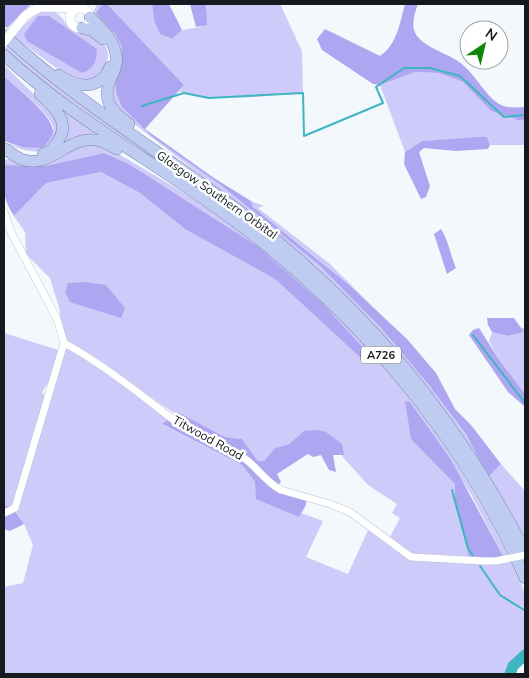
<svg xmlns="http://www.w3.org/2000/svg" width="529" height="678" viewBox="0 0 529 678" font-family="Mulish,sans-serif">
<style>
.green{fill:#cecaf9}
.forest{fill:#aea6f0}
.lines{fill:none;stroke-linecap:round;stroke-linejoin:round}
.stream{stroke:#3eb6c2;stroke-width:2}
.river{stroke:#3eb6c2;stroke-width:11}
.minor-casing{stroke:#bbc7d3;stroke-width:8}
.tertiary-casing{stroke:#bbc7d3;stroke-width:10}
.trunk-casing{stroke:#7886a6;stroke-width:12}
.minor{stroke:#fff;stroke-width:7}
.tertiary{stroke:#fff;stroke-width:9}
.trunk{stroke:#beccf2;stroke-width:11}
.minor-bridge-casing{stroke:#bbc7d3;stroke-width:8;stroke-linecap:butt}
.tertiary-bridge-casing{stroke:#bbc7d3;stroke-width:10;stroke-linecap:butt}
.minor-bridge{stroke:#fff;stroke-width:7}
.tertiary-bridge{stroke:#fff;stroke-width:9}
.labels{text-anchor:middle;stroke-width:5;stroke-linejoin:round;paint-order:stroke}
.shield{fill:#fff;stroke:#5c5f62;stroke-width:1}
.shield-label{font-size:11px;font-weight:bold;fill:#161a1f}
.street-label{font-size:12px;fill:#161a1f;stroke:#fff}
</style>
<rect width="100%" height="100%" fill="#f3f8fd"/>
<path class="green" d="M 97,4 L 152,4 L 154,21 L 160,34 L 171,39 L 182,30 L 201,27 L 207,7 L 206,4 L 280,4 L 302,51 L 303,93 C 274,95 203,104 179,91 L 184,85 L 109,6 L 96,13 L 115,34 L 122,47 L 121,60 L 115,81 L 116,93 L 122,107 L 151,136 L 222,186 L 320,266 L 381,328 L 428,384 L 466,434 L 488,476 L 501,464 L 525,491 L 525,544 L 508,507 L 464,439 L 250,213 L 124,116 L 110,96 L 119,62 L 93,13 Z
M 47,10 C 62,12 62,21 71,29 C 77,35 88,32 97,38 C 118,52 106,71 88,81 L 70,78 L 14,37 C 24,25 32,15 47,10 Z
M 7,45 C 76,107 155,153 229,208 C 355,302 450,413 521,553 L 517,554 C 455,418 351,301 231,213 C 194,187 155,163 118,137 C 78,111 40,82 4,51 Z
M 4,65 L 57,117 L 60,127 L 46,150 C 31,154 20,149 6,143 L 22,147 L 47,144 C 50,138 55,133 53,126 C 49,113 15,86 4,76 Z
M 415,72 L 439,73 L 463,82 L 491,111 L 518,120 L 525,120 L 525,145 L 490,145 L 487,137 L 422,141 L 405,152 L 380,85 Z
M 59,107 L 94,132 L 94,135 L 62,145 L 68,131 Z
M 79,144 C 86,144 95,143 102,145 C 109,147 115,152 122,156 C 136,164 150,173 164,181 C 313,268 432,401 508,556 L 503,556 L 471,494 L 410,402 L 450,478 L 455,484 L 455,506 L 469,557 L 412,554 L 390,537 L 400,518 L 392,513 L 397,504 L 368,485 L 341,455 L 344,455 L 304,431 L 289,444 L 275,448 L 264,461 L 258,461 L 242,439 L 225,437 L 178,412 L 175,414 L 83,350 L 72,345 L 68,341 L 59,319 L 60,311 L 50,278 L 26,254 L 25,232 L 14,216 L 46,183 L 101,172 L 140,193 L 185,229 L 275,279 L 362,359 L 366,351 L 257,246 L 129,164 L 104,153 L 45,166 L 4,165 L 4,160 L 9,159 L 32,163 Z
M 251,201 L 264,206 L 258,208 L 330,264 L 382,316 C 341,277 297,242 253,207 Z
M 521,328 L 525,328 L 525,394 L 500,361 L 489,341 L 492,332 L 508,336 L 524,332 Z
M 4,333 L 58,350 C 55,366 52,379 42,392 L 45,397 L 12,506 L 4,506 Z
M 65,348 L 80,354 L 169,419 L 163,425 L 242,465 L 255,482 L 299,517 L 301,513 L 323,521 L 306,557 L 348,574 L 369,528 L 406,557 L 512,561 L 525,593 L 525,654 L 516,660 L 505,674 L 4,674 L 4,587 L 23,583 L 33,545 L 24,524 L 16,511 Z"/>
<path class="forest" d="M 4,4 L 31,4 L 7,28 L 4,25 Z
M 104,4 L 109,6 L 184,85 L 145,129 L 214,178 L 251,201 L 253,207 L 349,285 L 407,339 L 436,373 L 455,409 L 471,425 L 501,464 L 488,477 L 466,434 L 428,384 L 381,328 L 320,266 L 222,186 L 151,136 L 122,107 L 116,93 L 115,81 L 121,60 L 122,47 L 115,34 L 96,13 L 101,6 Z
M 152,4 L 169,4 L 182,30 L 172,39 L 160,34 L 154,21 Z
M 190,4 L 206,4 L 207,25 L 196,27 Z
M 405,4 L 418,4 C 415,12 412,21 414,30 C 419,47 450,53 463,65 C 476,76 485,95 499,104 C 508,109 516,107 525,107 L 525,120 L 518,120 L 491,111 L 463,82 L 439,73 L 415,72 L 380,85 L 373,84 L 322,50 L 317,39 L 325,29 L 380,56 C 397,45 400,22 405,4 Z
M 38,16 L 49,16 L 97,49 C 96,62 95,68 82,73 L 27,41 L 24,34 Z
M 4,76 C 15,87 54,116 53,132 C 52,138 47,144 42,148 L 22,147 L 4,141 Z
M 478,137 L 487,137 L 490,145 L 488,149 L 456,151 L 424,148 L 419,152 L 430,186 L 426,197 L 421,199 L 404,164 L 405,152 L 422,141 Z
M 104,153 L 129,164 L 257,246 L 323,304 L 366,351 L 363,360 L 275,279 L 185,229 L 140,193 L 101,172 L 46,183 L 14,216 C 1,195 4,189 4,165 L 45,166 Z
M 441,229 C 448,240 451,256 456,268 L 447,274 L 434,234 Z
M 85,282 L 106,285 L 125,308 L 121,318 L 70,302 L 65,292 L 68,283 Z
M 487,318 L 514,318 L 524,332 L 508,336 L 492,332 L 488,325 Z
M 479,328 L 500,361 L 525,394 L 524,406 L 508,392 L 469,335 L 473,330 Z
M 405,401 L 410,402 L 451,460 L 503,556 L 491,558 L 469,557 L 455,506 L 455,484 L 411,439 Z
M 178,412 L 225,437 L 242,439 L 258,461 L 264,461 L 275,448 L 289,444 L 304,431 L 318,430 L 326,432 L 342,444 L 344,455 L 333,455 L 336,472 L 329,470 L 321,455 L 313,457 L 308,454 L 277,474 L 281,482 L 276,487 L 307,497 L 306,505 L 299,517 L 256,499 L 255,482 L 242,465 L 162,424 Z
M 4,506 L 12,506 L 24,524 L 10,531 L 4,529 Z"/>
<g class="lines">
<path class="stream" d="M 142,106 L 184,93 L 209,98 L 303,93 L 304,136 L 383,103 L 376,87 L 404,68 L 430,68 L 460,76 L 504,117 L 525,115
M 473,335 L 525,403
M 452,490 L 468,548 L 473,556
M 480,566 L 500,595 L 524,610"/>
<path class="river" d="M 510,674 L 513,666 L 525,655"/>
<defs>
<path id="minor" d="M 4,212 L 11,232 L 57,319 L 64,343 L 15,508 L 4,513
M 64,343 C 94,359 122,380 149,401 C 158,408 167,415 176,422 C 197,436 220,443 241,456 C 256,465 265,482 281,490 L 330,504 L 350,512 L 411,557 L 484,561"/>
<path id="tertiary" d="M70 18a10 10 0 1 1 20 0a10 10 0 1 1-20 0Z
M 25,16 L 36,9 L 42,7 L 76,8"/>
<path id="trunk" d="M 90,17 C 101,28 114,39 116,55 C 118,63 114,71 111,78 C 101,101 111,110 129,124
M 82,28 L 93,31 L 103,39
M 4,35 C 80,105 170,157 251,220 C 368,311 457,419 525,551
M 4,55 C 71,117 151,160 225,214 C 353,307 461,432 525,578
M 59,75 C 77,88 100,91 110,67
M 40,94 C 54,107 71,122 58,141 C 55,147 50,152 43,154
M 5,149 C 10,152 16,157 21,159 C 50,170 68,136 95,140 C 103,141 110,145 117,149"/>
</defs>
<use href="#minor" class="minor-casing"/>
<use href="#tertiary" class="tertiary-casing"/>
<use href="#trunk" class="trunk-casing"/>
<use href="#minor" class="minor"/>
<use href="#tertiary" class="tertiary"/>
<use href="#trunk" class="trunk"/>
<defs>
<path id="minor-bridge" d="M 484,561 L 496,561 L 525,555"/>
<path id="tertiary-bridge" d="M 4,42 L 25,16"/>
</defs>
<use href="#minor-bridge" class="minor-bridge-casing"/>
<use href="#tertiary-bridge" class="tertiary-bridge-casing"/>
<use href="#minor-bridge" class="minor-bridge"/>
<use href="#tertiary-bridge" class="tertiary-bridge"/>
</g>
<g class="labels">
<rect class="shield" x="361" y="346.5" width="40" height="17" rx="4"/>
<g class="shield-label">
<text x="381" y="359">A726</text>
</g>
<g class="street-label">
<text transform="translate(217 195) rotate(35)" y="4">Glasgow Southern Orbital</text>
<text transform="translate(208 438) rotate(29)" y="4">Titwood Road</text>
</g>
</g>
<rect width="529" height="678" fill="none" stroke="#161a1f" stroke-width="10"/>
<g transform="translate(484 45) rotate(35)"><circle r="24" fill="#ffffff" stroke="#a2a3a5"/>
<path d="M0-4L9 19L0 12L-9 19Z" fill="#0c8606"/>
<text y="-8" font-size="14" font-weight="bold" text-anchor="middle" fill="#161a1f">N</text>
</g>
</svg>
